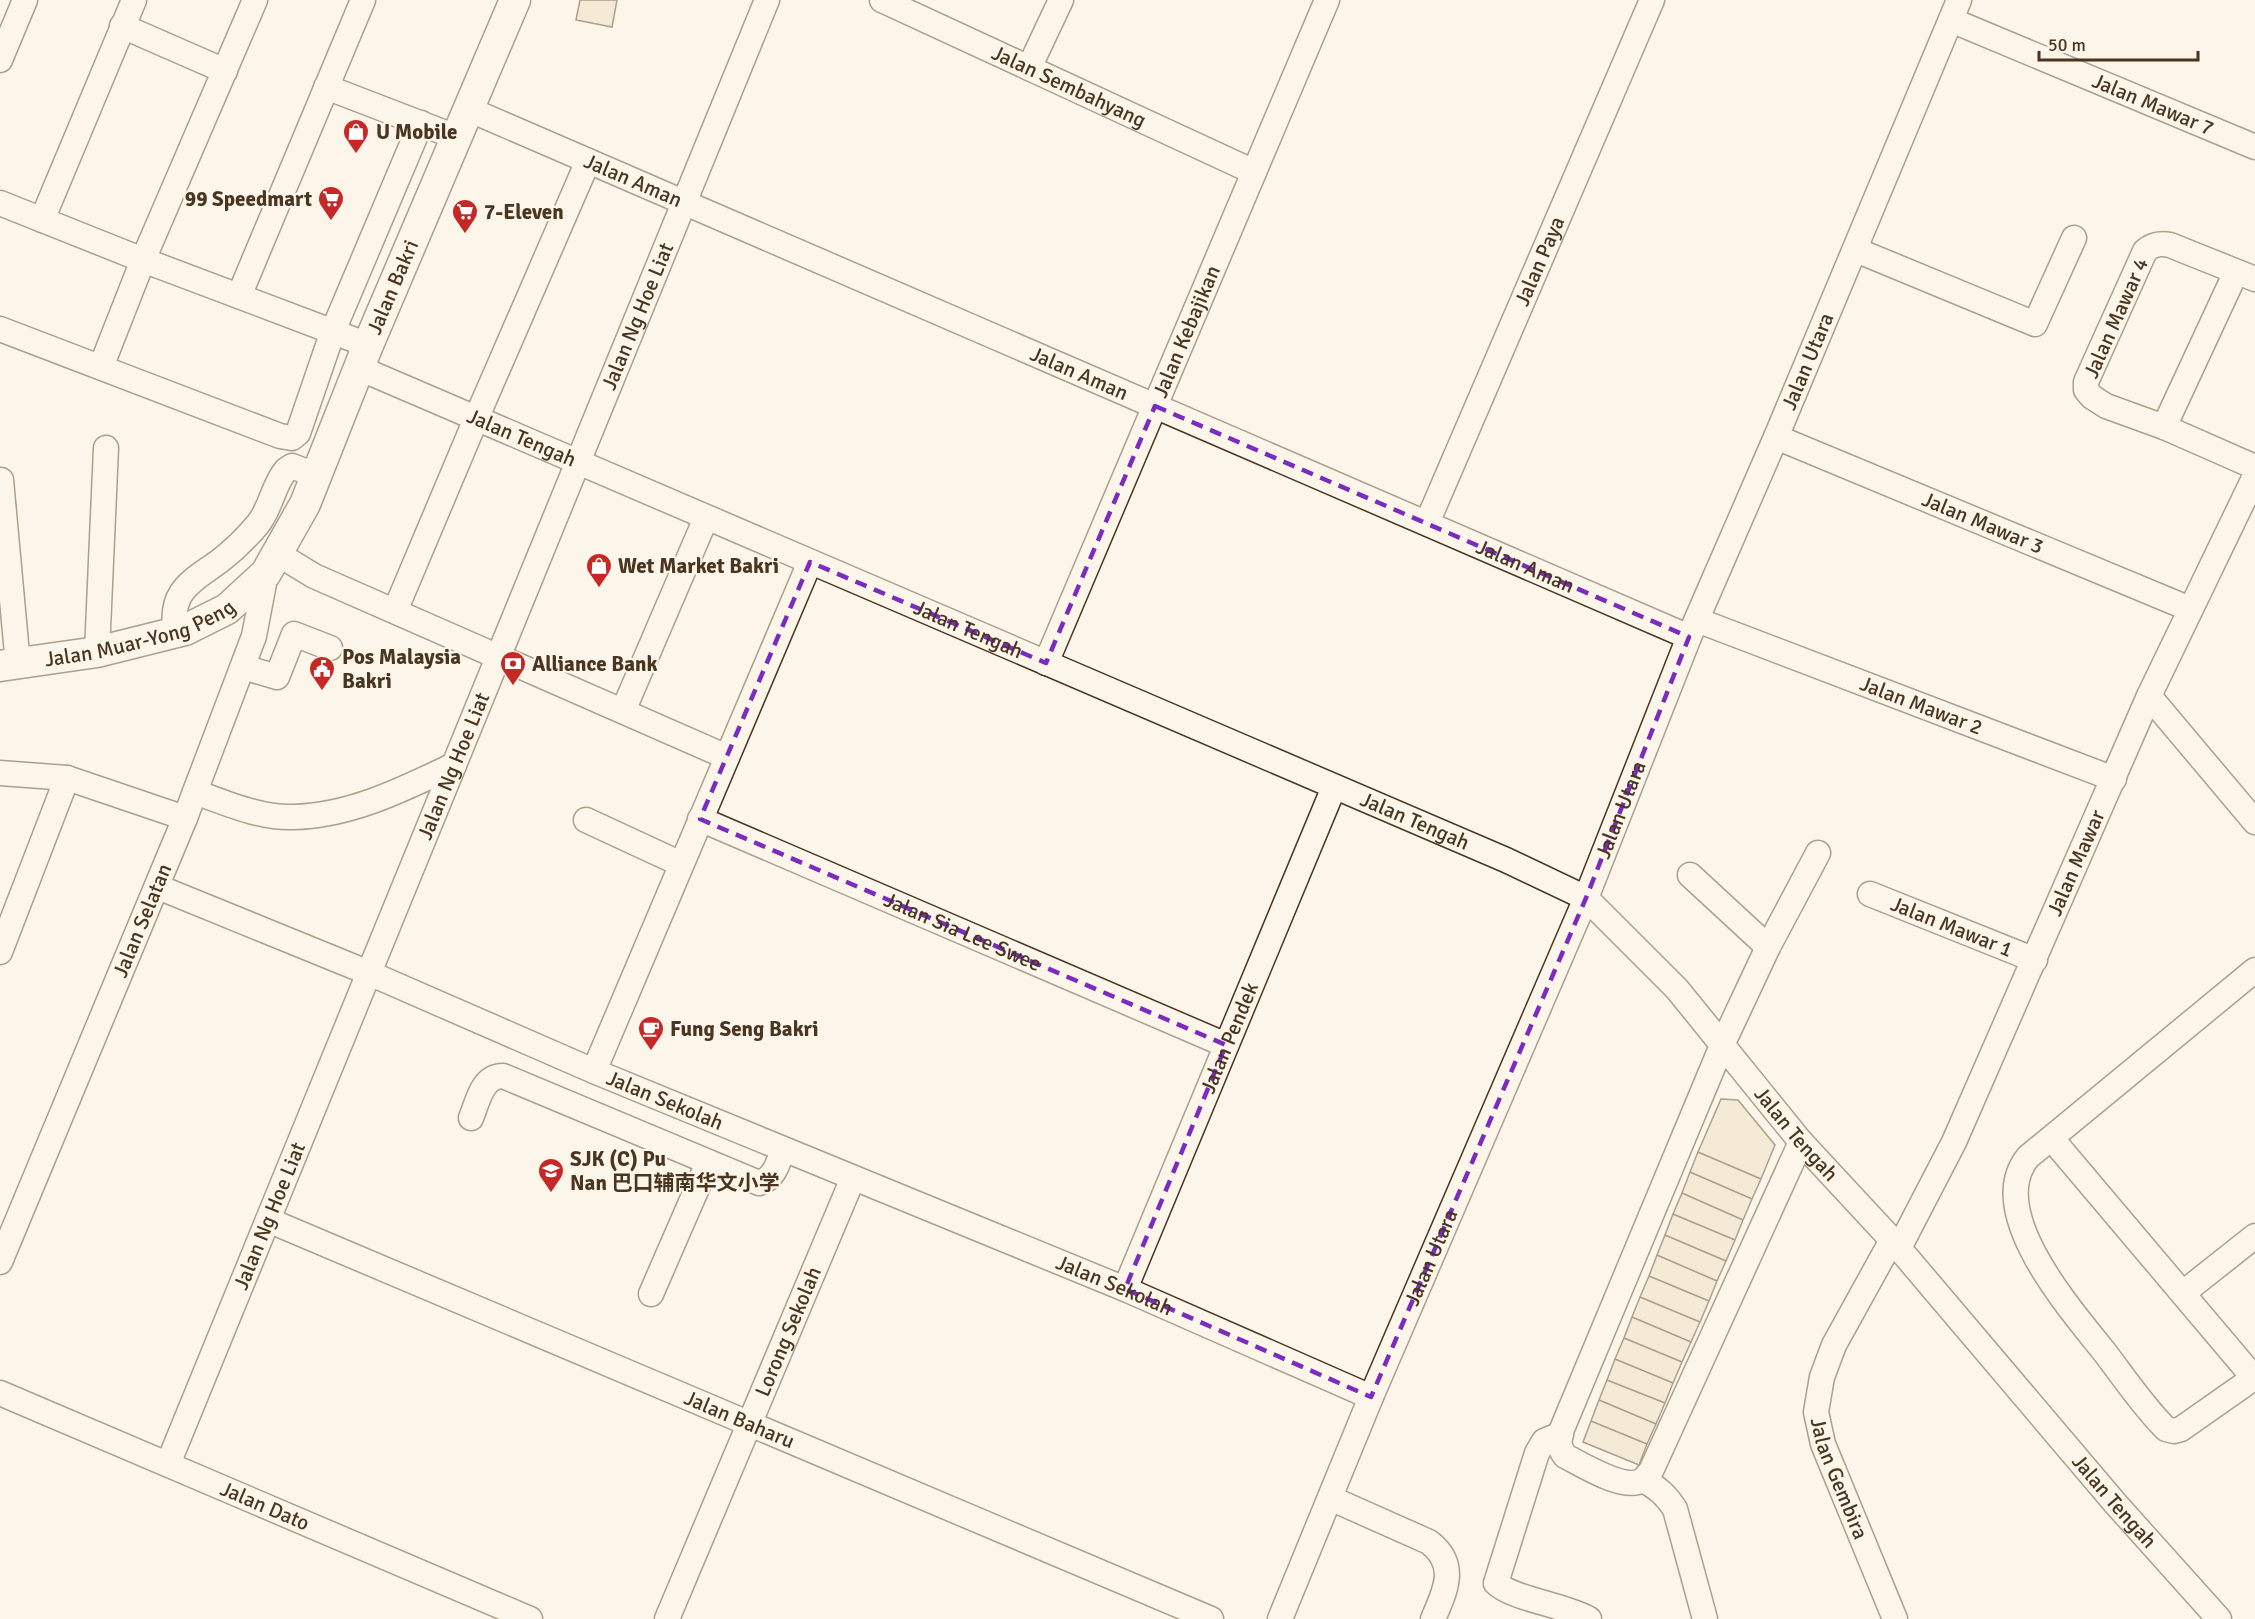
<svg xmlns="http://www.w3.org/2000/svg" width="2255" height="1619" viewBox="0 0 2255 1619" font-family="Signika,'Noto Sans SC',sans-serif">
<style>
.building{fill:#ecdcbc;stroke:#4a3520;stroke-width:1.5}
.lines{fill:none;stroke-linecap:round;stroke-linejoin:round}
.minor-casing{stroke:#4a3520;stroke-width:27}
.major-casing{stroke:#4a3520;stroke-width:33}
.minor{stroke:#fbf6e9;stroke-width:24}
.major{stroke:#fbf6e9;stroke-width:30}
.marked{fill:none;stroke:#7b2cbf;stroke-width:4.5;stroke-dasharray:12 8;stroke-linejoin:round}
.labels{text-anchor:middle;stroke-width:4.5;stroke-linejoin:round;paint-order:stroke}
.street-label{font-size:21px;fill:#4a3520;stroke:#fbf6e9}
.poi-label{font-size:21px;font-weight:bold;fill:#4a3520;stroke:#fbf6e9;text-anchor:start}
</style>
<rect width="100%" height="100%" fill="#fbf6e9"/>
<path class="building" d="M 580,0 L 617,0 L 612,27 L 576,20 Z
M 1721,1099 L 1738,1100 L 1775,1145 L 1761,1179 L 1698,1152 Z
M 1698,1152 L 1761,1179 L 1752,1199 L 1690,1172 Z
M 1690,1172 L 1752,1199 L 1743,1220 L 1682,1193 Z
M 1682,1193 L 1743,1220 L 1735,1240 L 1673,1214 Z
M 1673,1214 L 1735,1240 L 1726,1261 L 1665,1235 Z
M 1665,1235 L 1726,1261 L 1717,1281 L 1657,1255 Z
M 1657,1255 L 1717,1281 L 1709,1301 L 1649,1276 Z
M 1649,1276 L 1709,1301 L 1700,1322 L 1640,1297 Z
M 1640,1297 L 1700,1322 L 1691,1342 L 1632,1317 Z
M 1632,1317 L 1691,1342 L 1682,1362 L 1624,1338 Z
M 1624,1338 L 1682,1362 L 1673,1383 L 1615,1359 Z
M 1615,1359 L 1673,1383 L 1665,1403 L 1607,1380 Z
M 1607,1380 L 1665,1403 L 1656,1424 L 1599,1400 Z
M 1599,1400 L 1656,1424 L 1647,1444 L 1591,1421 Z
M 1591,1421 L 1647,1444 L 1639,1465 L 1583,1442 Z"/>
<g class="lines">
<defs>
<g id="minor">
<path id="s1" d="M 882,0 L 1254,172"/>
<path id="s2" d="M 1951,20 L 2255,147"/>
<path d="M 122,26 L 225,71"/>
<path d="M 0,60 L 25,0"/>
<path d="M 1029,68 L 1061,0"/>
<path d="M 326,87 L 456,137"/>
<path id="s3" d="M 468,109 L 1689,637"/>
<path d="M 0,203 L 143,260 L 368,345"/>
<path d="M 42,220 L 134,0"/>
<path d="M 1856,250 L 2035,324 L 2074,238"/>
<path d="M 2255,279 L 2170,245 C 2160,243 2153,244 2145,251 L 2086,382 L 2086,390 L 2092,397 L 2106,406 L 2164,427 L 2255,467"/>
<path d="M 239,296 L 363,0"/>
<path d="M 0,329 L 280,436 L 292,438 L 298,433 L 333,331 L 421,123"/>
<path d="M 101,367 L 143,260 L 255,0"/>
<path id="s4" d="M 359,368 L 1506,860 L 1586,898 L 1677,989 L 1801,1142 L 1892,1240 L 2115,1503 L 2219,1619"/>
<path d="M 2164,427 L 2236,272"/>
<path id="s5" d="M 1776,437 L 2190,609"/>
<path d="M 1,480 L 18,665"/>
<path id="s6" d="M 1427,523 L 1652,0"/>
<path d="M 278,554 L 314,576 L 727,757"/>
<path d="M 395,611 L 476,419 L 588,161"/>
<path id="s7" d="M 1697,620 L 2114,779"/>
<path d="M 176,633 C 168,590 193,581 221,560 C 234,550 248,536 258,524 C 271,508 273,485 286,470 L 292,466 L 317,476"/>
<path d="M 97,652 L 106,448"/>
<path id="s8" d="M 1046,663 L 1327,0"/>
<path d="M 243,667 L 277,677 L 294,634 L 330,648"/>
<path d="M 2149,696 L 2255,822"/>
<path d="M 623,711 L 706,518"/>
<path d="M 0,773 L 67,778 L 185,818"/>
<path d="M 195,792 C 226,803 259,818 293,817 C 350,816 404,789 454,765"/>
<path id="s9" d="M 700,819 L 1226,1045"/>
<path d="M 586,820 L 681,864"/>
<path d="M 1690,875 L 1768,947"/>
<path id="s10" d="M 158,887 L 369,973 L 596,1072 L 1125,1289 L 1371,1397"/>
<path id="s11" d="M 1870,894 L 2035,960"/>
<path d="M 0,952 L 67,778"/>
<path d="M 2255,970 L 2028,1157 C 1983,1212 2073,1312 2106,1354 C 2125,1379 2143,1406 2166,1429 L 2174,1431 L 2181,1429 L 2255,1377"/>
<path d="M 594,1071 L 810,562"/>
<path d="M 471,1118 C 478,1101 482,1076 503,1076 L 759,1183 C 775,1178 778,1163 783,1149"/>
<path d="M 2052,1139 L 2254,1378"/>
<path d="M 1801,1142 L 1651,1471 C 1648,1474 1645,1479 1641,1481 C 1622,1490 1583,1465 1565,1456 C 1558,1447 1559,1440 1562,1429 L 1723,1043 L 1768,947 L 1818,853"/>
<path id="s12" d="M 268,1220 L 1211,1619"/>
<path id="s13" d="M 1892,1240 L 1834,1345 L 1822,1377 L 1816,1412 L 1823,1444 L 1895,1619"/>
<path id="s14" d="M 1899,1248 L 1954,1142 L 2149,696 L 2255,476"/>
<path id="s15" d="M 0,1262 L 185,818 L 254,636 L 266,573"/>
<path id="s16" d="M 1125,1289 L 1334,787"/>
<path d="M 2183,1293 L 2255,1236"/>
<path d="M 651,1294 L 708,1163"/>
<path id="s17" d="M 0,1393 L 530,1619"/>
<path d="M 1561,1434 L 1544,1441 L 1537,1453 L 1496,1583 C 1512,1599 1565,1605 1589,1619"/>
<path id="s18" d="M 168,1464 L 767,0"/>
<path d="M 1643,1480 C 1658,1488 1666,1495 1675,1509 L 1705,1619"/>
<path d="M 1330,1498 L 1429,1542 C 1459,1565 1445,1591 1433,1619"/>
<path id="s19" d="M 667,1619 L 853,1178"/>
<path id="s20" d="M 1280,1619 L 1371,1397 L 1586,898 L 1689,637 L 1776,437 L 1959,0"/>
</g>
<g id="major">
<path id="s21" d="M 0,666 L 97,652 L 185,630 L 227,609 L 266,573 L 305,504 L 368,345 L 515,0"/>
</g>
</defs>
<use href="#minor" class="minor-casing"/>
<use href="#major" class="major-casing"/>
<use href="#minor" class="minor"/>
<use href="#major" class="major"/>
</g>
<path d="M0 0H2255V1619H0ZM 1155,406 L 1689,637 L 1586,898 L 1371,1397 L 1125,1289 L 1226,1045 L 700,819 L 810,562 L 1046,663 Z" fill="#fbf6e9" fill-opacity=".55" fill-rule="evenodd"/>
<path class="marked" d="M 1155,406 L 1689,637 L 1586,898 L 1371,1397 L 1125,1289 L 1226,1045 L 700,819 L 810,562 L 1046,663 Z"/>
<defs>
<symbol id="shop-pin" viewBox="-11 -11 22 30"><path d="M0 17L-7.5 6A9.5 9.5 0 1 1 7.5 6Z" fill="#c62828" stroke="#fbf6e9"/><path d="M-5-2.5h2.3a2.7 3.5 0 0 1 5.4 0H5L5.5 6h-11ZM-1.5-2.5h3a1.5 2.3 0 0 0-3 0Z" fill="#fff"/></symbol>
<symbol id="supermarket-pin" viewBox="-11 -11 22 30"><path d="M0 17L-7.5 6A9.5 9.5 0 1 1 7.5 6Z" fill="#c62828" stroke="#fbf6e9"/><path d="M-6-5.5h2.5l.6 2H6L4.5 2H-2.5L-4.4-4H-6ZM-1.5 3.2a1.3 1.3 0 1 0 .1 0ZM3 3.2a1.3 1.3 0 1 0 .1 0Z" fill="#fff"/></symbol>
<symbol id="bank-pin" viewBox="-11 -11 22 30"><path d="M0 17L-7.5 6A9.5 9.5 0 1 1 7.5 6Z" fill="#c62828" stroke="#fbf6e9"/><path d="M-6-4H6V4H-6ZM0-2.3a2.3 2.3 0 1 0 0 4.6a2.3 2.3 0 1 0 0-4.6Z" fill="#fff"/></symbol>
<symbol id="civic-pin" viewBox="-11 -11 22 30"><path d="M0 17L-7.5 6A9.5 9.5 0 1 1 7.5 6Z" fill="#c62828" stroke="#fbf6e9"/><path d="M-.6-6.5H3V-4.5H.6V-3L4-1V1h2V6H-6V1h2V-1L-.6-3ZM-1.2 2.5V6h2.4V2.5Z" fill="#fff"/></symbol>
<symbol id="cafe-pin" viewBox="-11 -11 22 30"><path d="M0 17L-7.5 6A9.5 9.5 0 1 1 7.5 6Z" fill="#c62828" stroke="#fbf6e9"/><path d="M-5.5-4.5H6V0H3Q3 3.5 0 3.5H-2.5Q-5.5 3.5-5.5 0ZM3-3.2v2h1.7v-2ZM-6 4.5H4V6H-6Z" fill="#fff"/></symbol>
<symbol id="school-pin" viewBox="-11 -11 22 30"><path d="M0 17L-7.5 6A9.5 9.5 0 1 1 7.5 6Z" fill="#c62828" stroke="#fbf6e9"/><path d="M0-5L7-2L0 1L-7-2ZM-4 1L0 2.5L4 1V4Q0 6-4 4Z" fill="#fff"/></symbol>
</defs>
<g fill-rule="evenodd">
<use href="#shop-pin" x="341" y="117" width="30" height="40"/>
<use href="#supermarket-pin" x="316" y="184" width="30" height="40"/>
<use href="#supermarket-pin" x="450" y="197" width="30" height="40"/>
<use href="#shop-pin" x="584" y="551" width="30" height="40"/>
<use href="#bank-pin" x="498" y="649" width="30" height="40"/>
<use href="#civic-pin" x="307" y="654" width="30" height="40"/>
<use href="#cafe-pin" x="636" y="1014" width="30" height="40"/>
<use href="#school-pin" x="536" y="1156" width="30" height="40"/>
</g>
<g class="labels">
<g class="street-label">
<text dy="7" stroke="none"><textPath href="#s1" startOffset="206">Jalan Sembahyang</textPath></text>
<text dy="7" stroke="none"><textPath href="#s2" startOffset="219">Jalan Mawar 7</textPath></text>
<text dy="7" stroke="none"><textPath href="#s3" startOffset="180">Jalan Aman</textPath></text>
<text dy="7" stroke="none"><textPath href="#s6" startOffset="285">Jalan Paya</textPath></text>
<text dy="7" stroke="none"><textPath href="#s21" startOffset="602">Jalan Bakri</textPath></text>
<text dy="7" stroke="none"><textPath href="#s18" startOffset="1240">Jalan Ng Hoe Liat</textPath></text>
<text transform="translate(2116 318) rotate(-66)" y="7">Jalan Mawar 4</text>
<text dy="7" stroke="none"><textPath href="#s8" startOffset="360">Jalan Kebajikan</textPath></text>
<text dy="7" stroke="none"><textPath href="#s20" startOffset="1364">Jalan Utara</textPath></text>
<text dy="7" stroke="none"><textPath href="#s3" startOffset="666">Jalan Aman</textPath></text>
<text dy="7" stroke="none"><textPath href="#s4" startOffset="177">Jalan Tengah</textPath></text>
<text dy="7" stroke="none"><textPath href="#s5" startOffset="224">Jalan Mawar 3</textPath></text>
<text dy="7" stroke="none"><textPath href="#s3" startOffset="1152">Jalan Aman</textPath></text>
<text dy="7" stroke="none"><textPath href="#s21" startOffset="144">Jalan Muar-Yong Peng</textPath></text>
<text dy="7" stroke="none"><textPath href="#s4" startOffset="663">Jalan Tengah</textPath></text>
<text dy="7" stroke="none"><textPath href="#s7" startOffset="240">Jalan Mawar 2</textPath></text>
<text dy="7" stroke="none"><textPath href="#s18" startOffset="754">Jalan Ng Hoe Liat</textPath></text>
<text dy="7" stroke="none"><textPath href="#s20" startOffset="878">Jalan Utara</textPath></text>
<text dy="7" stroke="none"><textPath href="#s4" startOffset="1149">Jalan Tengah</textPath></text>
<text dy="7" stroke="none"><textPath href="#s14" startOffset="424">Jalan Mawar</textPath></text>
<text dy="7" stroke="none"><textPath href="#s15" startOffset="370">Jalan Selatan</textPath></text>
<text dy="7" stroke="none"><textPath href="#s11" startOffset="88">Jalan Mawar 1</textPath></text>
<text dy="7" stroke="none"><textPath href="#s9" startOffset="286">Jalan Sia Lee Swee</textPath></text>
<text dy="7" stroke="none"><textPath href="#s16" startOffset="272">Jalan Pendek</textPath></text>
<text dy="7" stroke="none"><textPath href="#s10" startOffset="550">Jalan Sekolah</textPath></text>
<text dy="7" stroke="none"><textPath href="#s4" startOffset="1653">Jalan Tengah</textPath></text>
<text dy="7" stroke="none"><textPath href="#s18" startOffset="268">Jalan Ng Hoe Liat</textPath></text>
<text dy="7" stroke="none"><textPath href="#s20" startOffset="392">Jalan Utara</textPath></text>
<text dy="7" stroke="none"><textPath href="#s10" startOffset="1036">Jalan Sekolah</textPath></text>
<text dy="7" stroke="none"><textPath href="#s19" startOffset="312">Lorong Sekolah</textPath></text>
<text dy="7" stroke="none"><textPath href="#s12" startOffset="512">Jalan Baharu</textPath></text>
<text dy="7" stroke="none"><textPath href="#s13" startOffset="260">Jalan Gembira</textPath></text>
<text dy="7" stroke="none"><textPath href="#s4" startOffset="2139">Jalan Tengah</textPath></text>
<text dy="7" stroke="none"><textPath href="#s17" startOffset="288">Jalan Dato</textPath></text>
</g>
<g class="poi-label">
<text x="376" y="139">U Mobile</text>
<text x="312" y="206" text-anchor="end">99 Speedmart</text>
<text x="484" y="219">7-Eleven</text>
<text x="618" y="573">Wet Market Bakri</text>
<text x="342" y="664">Pos Malaysia<tspan x="342" dy="24">Bakri</tspan></text>
<text x="532" y="671">Alliance Bank</text>
<text x="670" y="1036">Fung Seng Bakri</text>
<text x="570" y="1166">SJK (C) Pu<tspan x="570" dy="24">Nan 巴口辅南华文小学</tspan></text>
</g>
</g>
<path d="M2039 51v9h159v-9" fill="none" stroke="#4a3520" stroke-width="3"/>
<text x="2048" y="51" font-size="18" fill="#4a3520" stroke="#fbf6e9" stroke-width="4.5" paint-order="stroke">50 m</text>
</svg>
